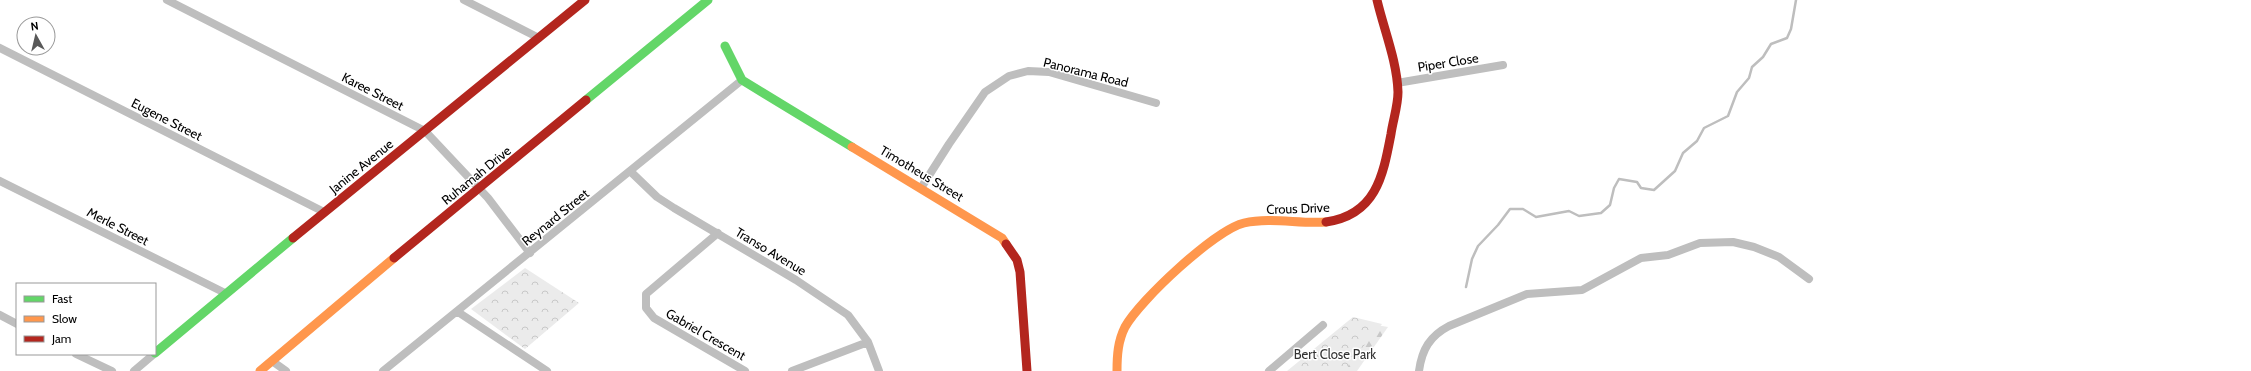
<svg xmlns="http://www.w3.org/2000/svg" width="2251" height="371" viewBox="0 0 2251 371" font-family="Cabin,sans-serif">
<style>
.forest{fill:url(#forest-firs)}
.park{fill:url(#park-crowns)}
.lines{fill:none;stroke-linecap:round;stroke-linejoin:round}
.stream{stroke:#bebebe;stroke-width:2.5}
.street{stroke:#bebebe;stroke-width:8}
.fast{stroke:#63d668;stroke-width:9}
.slow{stroke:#ff974d;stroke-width:9}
.jam{stroke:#b3261e;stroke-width:9}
.labels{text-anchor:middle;stroke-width:3;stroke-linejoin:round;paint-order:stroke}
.street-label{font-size:13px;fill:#000;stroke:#fff}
.park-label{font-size:13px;fill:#323232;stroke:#fff}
</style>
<defs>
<pattern id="forest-firs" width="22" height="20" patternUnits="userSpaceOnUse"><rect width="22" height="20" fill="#ebebeb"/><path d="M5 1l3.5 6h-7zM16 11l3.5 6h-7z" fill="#c8c8c8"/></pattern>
<pattern id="park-crowns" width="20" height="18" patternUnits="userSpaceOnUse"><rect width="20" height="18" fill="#ebebeb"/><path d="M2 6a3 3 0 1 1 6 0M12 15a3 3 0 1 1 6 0" fill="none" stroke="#c8c8c8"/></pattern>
</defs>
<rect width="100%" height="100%" fill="#fff"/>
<path class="forest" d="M 1353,321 L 1388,327 L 1357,371 L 1293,371 Z"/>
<path class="park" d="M 525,268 L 579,303 L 525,349 L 471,309 Z
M 1353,317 L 1382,324 L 1349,364 L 1346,371 L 1287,371 Z"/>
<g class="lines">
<path class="stream" d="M 1466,287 L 1472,259 L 1478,246 L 1498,225 L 1510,209 L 1523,209 L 1536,217 L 1569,211 L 1579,216 L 1601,213 L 1610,205 L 1614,188 L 1619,179 L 1637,182 L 1641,188 L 1654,190 L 1675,171 L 1683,153 L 1697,141 L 1704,128 L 1728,116 L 1737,92 L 1749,78 L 1752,67 L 1763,57 L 1771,44 L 1787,38 L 1791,29 L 1796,0"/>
<path class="street" d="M 167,0 L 425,131 L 488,198 L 530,253
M 464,0 L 539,38
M 0,48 L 324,212
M 1397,83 L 1503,65
M 630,171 L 657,197 L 674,208 L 796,280 L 848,315 L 868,342 L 879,371
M 0,181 L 225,293
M 921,188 L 949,144 L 985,92 L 1009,76 L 1028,71 L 1049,72 L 1156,103
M 718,233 L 646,294 L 646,308 L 654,318 L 745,371
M 458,312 L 547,371
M 0,315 L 17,324
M 76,354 L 112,371
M 272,361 L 286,371
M 134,371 L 154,354
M 383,371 L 742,80
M 792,371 L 868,342
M 1269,371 L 1323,325
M 1419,371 C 1422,349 1430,336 1449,326 L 1527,294 L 1582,290 L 1641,258 L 1668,255 L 1700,243 L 1733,242 L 1754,247 L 1779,257 L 1809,279"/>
<path class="fast" d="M 725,46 L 742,80 L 852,147
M 586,100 L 708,0
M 155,353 L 293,238"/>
<path class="slow" d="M 852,147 L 1002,238 L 1006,244
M 260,371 L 394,258
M 1117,371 C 1117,355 1118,341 1125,327 C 1140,300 1215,230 1244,223 C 1271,217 1299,224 1326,222"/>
<path class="jam" d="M 1326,222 C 1376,215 1383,176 1391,134 C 1393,120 1398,106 1398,92 C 1397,61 1384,30 1377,0
M 293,238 L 585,0
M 1006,244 L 1017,260 L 1020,272 L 1027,371
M 394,258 L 586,100"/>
</g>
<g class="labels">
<g class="street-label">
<text transform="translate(1448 62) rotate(-9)" y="5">Piper Close</text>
<text transform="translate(1086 72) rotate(14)" y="5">Panorama Road</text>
<text transform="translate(373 91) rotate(27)" y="5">Karee Street</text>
<text transform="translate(167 119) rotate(27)" y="5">Eugene Street</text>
<text transform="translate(361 166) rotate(-39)" y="5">Janine Avenue</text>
<text transform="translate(922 173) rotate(31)" y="5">Timotheus Street</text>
<text transform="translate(476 175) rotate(-39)" y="5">Ruhamah Drive</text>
<text transform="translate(1298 208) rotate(-2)" y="5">Crous Drive</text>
<text transform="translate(555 217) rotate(-39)" y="5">Reynard Street</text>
<text transform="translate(118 226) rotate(27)" y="5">Merle Street</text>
<text transform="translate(771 251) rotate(31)" y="5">Transo Avenue</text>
<text transform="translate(706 334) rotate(30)" y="5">Gabriel Crescent</text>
</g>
<g class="park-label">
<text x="1335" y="359">Bert Close Park</text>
</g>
</g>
<rect x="16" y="283" width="140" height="72" fill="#ffffff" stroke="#999999"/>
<rect x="24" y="296" width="20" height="6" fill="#63d668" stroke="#999999"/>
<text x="52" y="303" font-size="12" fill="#000000">Fast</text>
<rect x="24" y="316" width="20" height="6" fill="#ff974d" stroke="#999999"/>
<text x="52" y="323" font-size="12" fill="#000000">Slow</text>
<rect x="24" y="336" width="20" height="6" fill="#b3261e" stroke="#999999"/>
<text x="52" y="343" font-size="12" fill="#000000">Jam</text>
<g transform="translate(36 36) rotate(352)"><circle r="19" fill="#ffffff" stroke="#999999"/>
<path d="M0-3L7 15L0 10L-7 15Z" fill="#595959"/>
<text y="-6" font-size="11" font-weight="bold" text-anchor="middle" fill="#000000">N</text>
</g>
</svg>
